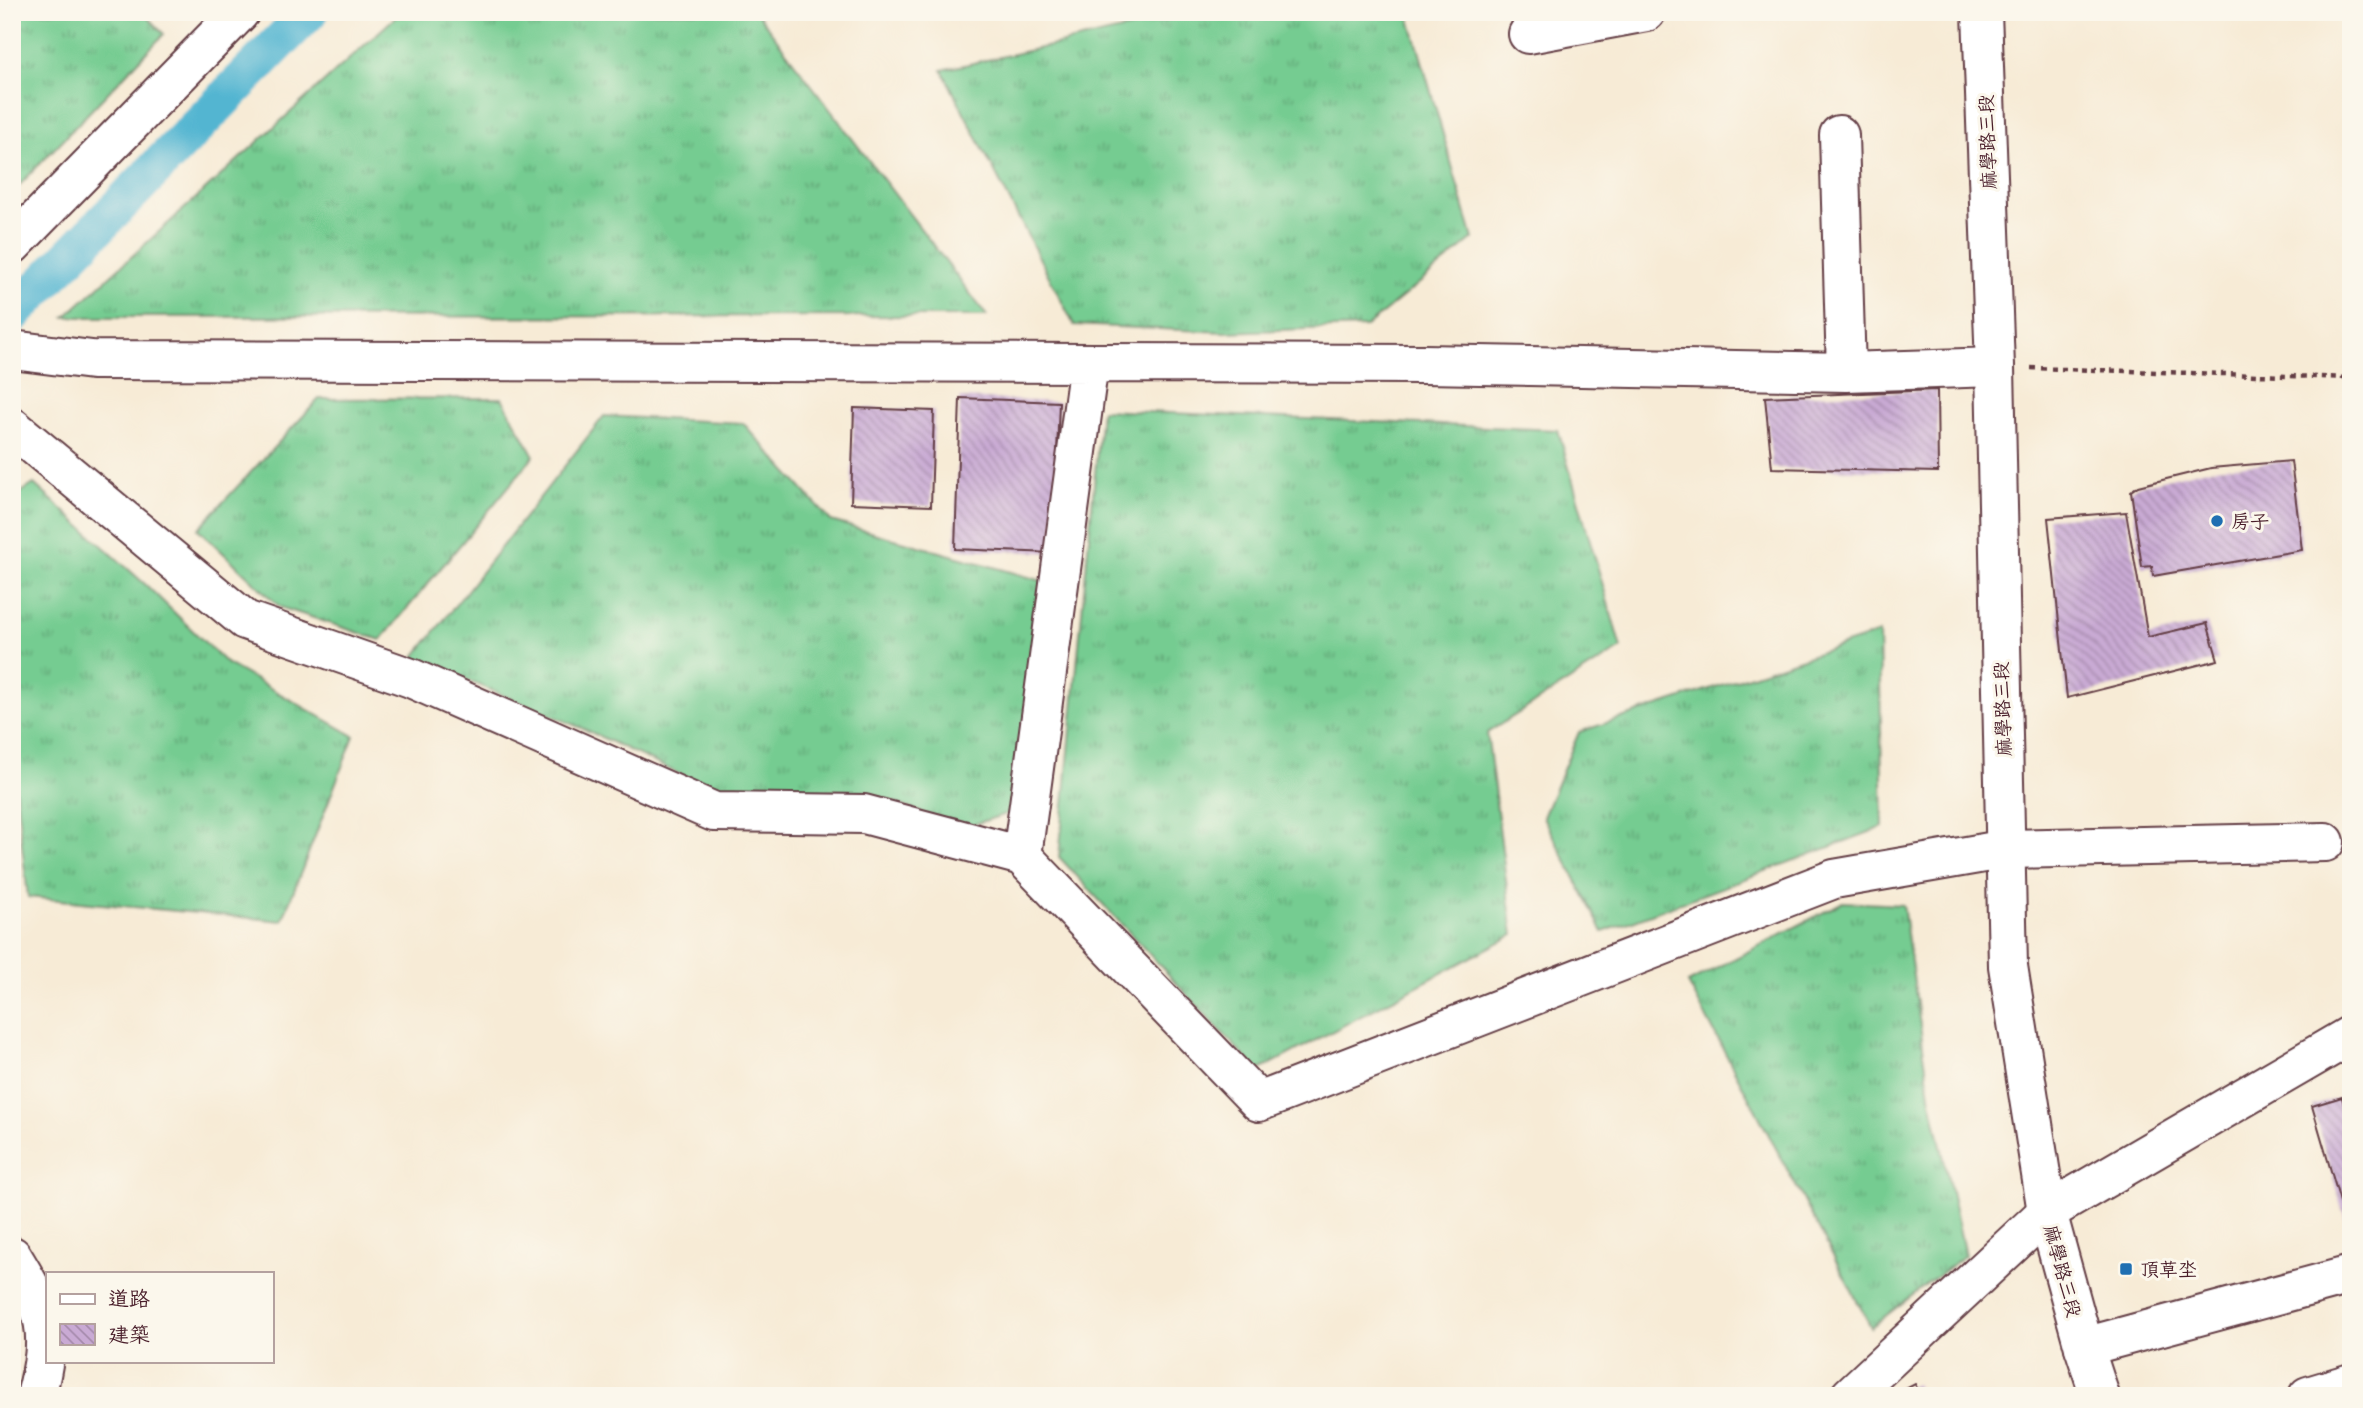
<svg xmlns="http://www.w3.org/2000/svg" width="2363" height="1408" viewBox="0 0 2363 1408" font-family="'Shantell Sans','LXGW WenKai TC',sans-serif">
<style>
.grass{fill:url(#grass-tufts);stroke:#60765e;stroke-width:2}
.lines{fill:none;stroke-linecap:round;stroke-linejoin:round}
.canal{stroke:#52b5d1;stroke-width:38}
.building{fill:url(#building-back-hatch)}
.minor-casing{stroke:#643e45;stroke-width:42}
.major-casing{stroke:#643e45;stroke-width:42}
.path{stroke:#643e45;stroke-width:4.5;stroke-dasharray:5 5;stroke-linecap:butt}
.minor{stroke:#fff;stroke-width:38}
.major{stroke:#fff;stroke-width:38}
.poi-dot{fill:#1f6fb2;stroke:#fbf7ec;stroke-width:2.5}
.labels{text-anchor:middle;stroke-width:6;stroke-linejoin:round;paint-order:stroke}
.street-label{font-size:19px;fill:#4a1f2b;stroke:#fbf7ec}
.poi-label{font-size:19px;fill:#4a1f2b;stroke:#fbf7ec;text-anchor:start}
</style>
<defs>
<pattern id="grass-tufts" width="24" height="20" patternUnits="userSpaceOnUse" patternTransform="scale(1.75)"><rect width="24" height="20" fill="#75cc91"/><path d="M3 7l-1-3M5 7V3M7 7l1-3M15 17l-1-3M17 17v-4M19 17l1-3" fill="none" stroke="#62a577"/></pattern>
<pattern id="building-back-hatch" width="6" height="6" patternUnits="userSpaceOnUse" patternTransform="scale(1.75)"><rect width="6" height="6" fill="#c9aad4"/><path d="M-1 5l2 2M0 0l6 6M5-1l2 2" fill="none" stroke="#a58aac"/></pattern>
</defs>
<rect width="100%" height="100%" fill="#fbf7ec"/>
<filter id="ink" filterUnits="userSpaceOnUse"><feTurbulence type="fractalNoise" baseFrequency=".0143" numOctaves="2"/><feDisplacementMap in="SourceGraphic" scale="14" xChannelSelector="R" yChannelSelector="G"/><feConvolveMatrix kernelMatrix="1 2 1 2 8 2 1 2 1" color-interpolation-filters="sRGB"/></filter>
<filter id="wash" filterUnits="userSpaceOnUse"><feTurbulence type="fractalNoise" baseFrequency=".00686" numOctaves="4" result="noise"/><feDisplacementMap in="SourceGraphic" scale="28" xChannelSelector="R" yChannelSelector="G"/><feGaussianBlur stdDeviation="1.57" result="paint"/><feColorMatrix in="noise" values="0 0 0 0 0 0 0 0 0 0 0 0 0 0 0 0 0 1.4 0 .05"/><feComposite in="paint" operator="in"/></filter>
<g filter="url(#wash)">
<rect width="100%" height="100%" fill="#f7ebd6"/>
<path class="grass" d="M 12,12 L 142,12 L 164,34 L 12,193 Z
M 401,12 L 756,12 L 987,316 L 65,317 Z
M 1202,12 L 1408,12 L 1473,239 L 1366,327 L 1225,332 L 1074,325 L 942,70 Z
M 502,398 L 534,456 L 381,640 L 280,607 L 198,529 L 319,399 Z
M 1101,410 L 1558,430 L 1621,648 L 1487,733 L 1513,935 L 1258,1071 L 1059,857 Z
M 604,416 L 743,423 L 831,521 L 1057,585 L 1016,811 L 962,828 L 865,792 L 711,789 L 584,729 L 414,658 Z
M 34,484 L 147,586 L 226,663 L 354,736 L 282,921 L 28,897 L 12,758 L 12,498 Z
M 1879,633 L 1883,827 L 1603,932 L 1543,817 L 1579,732 Z
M 1843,902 L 1903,905 L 1930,1096 L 1965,1255 L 1871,1327 L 1688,983 Z"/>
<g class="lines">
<path class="canal" d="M 12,315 L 309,12"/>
</g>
<g id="blocks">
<path class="building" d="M 1937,390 L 1938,472 L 1772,468 L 1765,397 Z
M 960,398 L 1059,402 L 1053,553 L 955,549 Z
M 854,408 L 934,411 L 931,506 L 851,503 Z
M 2291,461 L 2302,550 L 2153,576 L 2152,566 L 2142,567 L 2131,491 L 2138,486 L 2211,468 Z
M 2126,512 L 2148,637 L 2207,623 L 2218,660 L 2067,698 L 2048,518 Z
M 2342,1097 L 2351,1134 L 2350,1236 L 2312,1106 Z
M 1915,1384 L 1921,1396 L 1892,1396 Z"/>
</g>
</g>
<g filter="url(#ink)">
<use href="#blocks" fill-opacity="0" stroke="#643e45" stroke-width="2"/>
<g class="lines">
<defs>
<path id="minor" d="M 1528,34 L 1646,12
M 1839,135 L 1846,372
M 12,245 L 240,12
M 12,350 L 92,360 L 1424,364 L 1846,372 L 1995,367
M 1089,363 L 1022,856 L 1259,1102 L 1834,879 L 2007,849 L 2325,842
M 12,427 L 245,620 L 411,678 L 714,812 L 864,814 L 1022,856
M 12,1256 C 47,1313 53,1331 36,1396
M 2084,1347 L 2351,1275
M 1850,1396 L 2047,1212 L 2351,1035
M 2308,1396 L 2351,1383"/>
<path id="major" d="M 1982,12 L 1995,367 L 2008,966 L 2047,1212 L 2084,1347 L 2100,1396"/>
</defs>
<use href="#minor" class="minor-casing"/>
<use href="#major" class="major-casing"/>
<path class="path" d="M 2031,368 L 2351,378"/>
<use href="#minor" class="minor"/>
<use href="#major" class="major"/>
</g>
</g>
<g class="poi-dot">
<circle cx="2217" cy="521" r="7"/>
<rect x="2119" y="1262" width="14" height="14" rx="3.5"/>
</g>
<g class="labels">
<g class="street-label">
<text transform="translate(1987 142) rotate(-92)" y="7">麻學路三段</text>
<text transform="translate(2002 709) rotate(-92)" y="7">麻學路三段</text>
<text transform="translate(2063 1271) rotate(75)" y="7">麻學路三段</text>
</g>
<g class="poi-label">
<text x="2231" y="528">房子</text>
<text x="2140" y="1276">頂草坔</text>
</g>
</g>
<rect width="2363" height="1408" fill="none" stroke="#fbf7ec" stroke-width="42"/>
<rect x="46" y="1272" width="228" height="91" fill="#fbf7ec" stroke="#b4a19f" stroke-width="2"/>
<rect x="60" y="1294" width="35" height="10" fill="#ffffff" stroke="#b4a19f" stroke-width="2"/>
<text x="108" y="1306" font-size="21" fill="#4a1f2b">道路</text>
<rect x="60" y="1324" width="35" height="21" fill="url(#building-back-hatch)" stroke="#b4a19f" stroke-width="2"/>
<text x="108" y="1342" font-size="21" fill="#4a1f2b">建築</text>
</svg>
